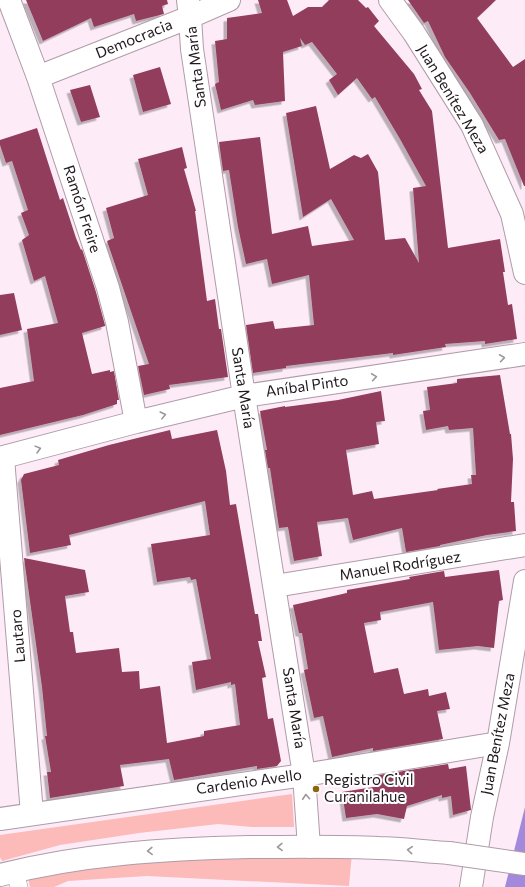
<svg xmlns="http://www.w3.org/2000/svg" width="525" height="887" viewBox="0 0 525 887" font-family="Commissioner,sans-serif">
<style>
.green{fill:#fcbab9}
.water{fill:#a289dc}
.building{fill:#933c5d;filter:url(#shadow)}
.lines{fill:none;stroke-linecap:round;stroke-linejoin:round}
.pedestrian-casing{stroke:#af9ca8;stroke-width:18}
.minor-casing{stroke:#af9ca8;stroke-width:24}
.secondary-casing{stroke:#af9ca8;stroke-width:24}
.pedestrian{stroke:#fff;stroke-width:17}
.minor{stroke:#fff;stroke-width:22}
.secondary{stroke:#fff;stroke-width:22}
.secondary-bridge-casing{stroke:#af9ca8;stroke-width:24;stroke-linecap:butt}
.secondary-bridge{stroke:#fff;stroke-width:22}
.oneway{stroke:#9b9799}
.poi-dot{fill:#8c6608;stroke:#fff;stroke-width:1.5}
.labels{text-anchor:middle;stroke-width:4;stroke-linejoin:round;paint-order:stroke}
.street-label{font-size:15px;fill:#20181d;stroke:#fff}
.poi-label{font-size:15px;fill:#20181d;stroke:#fff;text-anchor:start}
</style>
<defs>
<filter id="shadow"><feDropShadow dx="-3.5" dy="3.5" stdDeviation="0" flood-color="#0004"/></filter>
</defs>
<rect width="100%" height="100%" fill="#fdecf8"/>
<path class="green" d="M 292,794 L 294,827 L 252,827 L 218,824 L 139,833 L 60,845 L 2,861 L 0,857 L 0,835 Z
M 352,853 L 349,886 L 147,876 L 68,881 L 54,887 L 30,887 L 26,867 Z"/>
<path class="water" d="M 525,807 L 525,887 L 505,887 Z"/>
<path class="building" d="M 26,0 L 167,0 L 168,4 L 162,6 L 164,14 L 136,21 L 134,14 L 94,27 L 91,18 L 43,41 Z
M 258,0 L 287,0 L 293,16 L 308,7 L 322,7 L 329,0 L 358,0 L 366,8 L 368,7 L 379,21 L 374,26 L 414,74 L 422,89 L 419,90 L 432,111 L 448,248 L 500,239 L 505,272 L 503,272 L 508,305 L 512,304 L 517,339 L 485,344 L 485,341 L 445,344 L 446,347 L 393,355 L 393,353 L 286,366 L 286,368 L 253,373 L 246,325 L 273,321 L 275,329 L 314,325 L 309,275 L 272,284 L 267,259 L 246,264 L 238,227 L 229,170 L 223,171 L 219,142 L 260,137 L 272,234 L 308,226 L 312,246 L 354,240 L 331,199 L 303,217 L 286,113 L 316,106 L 330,169 L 354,155 L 361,158 L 368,154 L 378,172 L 385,240 L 405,238 L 419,263 L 413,188 L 426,186 L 400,139 L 375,97 L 372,99 L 357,78 L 338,95 L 329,80 L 337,74 L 312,42 L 305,45 L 300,38 L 302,46 L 283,52 L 285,101 L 255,105 L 253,100 L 221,110 L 215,84 L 219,82 L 215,41 L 227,39 L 227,18 L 262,13 Z
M 408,0 L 496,0 L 477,18 L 513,67 L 525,59 L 525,186 L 524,186 L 505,139 L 499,140 L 470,93 L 445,57 L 428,21 L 424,23 Z
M 160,67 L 171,104 L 143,112 L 133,75 Z
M 90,85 L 100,117 L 81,122 L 70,90 Z
M 37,128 L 60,200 L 63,198 L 76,238 L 81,250 L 82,249 L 96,292 L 105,325 L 105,326 L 82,333 L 92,374 L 110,370 L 110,372 L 114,371 L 119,400 L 117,400 L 117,404 L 83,415 L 0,435 L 0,388 L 34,381 L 27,329 L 58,323 L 45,276 L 34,281 L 22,240 L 29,235 L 21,213 L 28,210 L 12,161 L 6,163 L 0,145 L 0,140 Z
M 182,147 L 187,168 L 184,169 L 196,211 L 195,211 L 207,301 L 215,299 L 219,329 L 221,329 L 228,377 L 169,385 L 170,389 L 144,395 L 138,366 L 149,364 L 107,241 L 114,238 L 106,208 L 148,195 L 138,159 Z
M 14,293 L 22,330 L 0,335 L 0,295 Z
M 500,375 L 510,434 L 511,434 L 513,459 L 511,502 L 514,502 L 516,531 L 487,535 L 440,545 L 440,546 L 406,552 L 402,528 L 353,540 L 348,518 L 317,522 L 322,556 L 294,561 L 288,527 L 279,528 L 270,468 L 268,468 L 265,450 L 267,450 L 260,411 L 285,406 L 285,407 L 338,400 L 381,391 L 385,421 L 376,422 L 379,444 L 346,450 L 353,495 L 372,491 L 374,499 L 438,490 L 437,489 L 472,484 L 471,475 L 476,475 L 473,428 L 449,430 L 448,426 L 426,430 L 423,411 L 430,410 L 427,387 L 457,383 L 457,379 Z
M 170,430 L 172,439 L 217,430 L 226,471 L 230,505 L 236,504 L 255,614 L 258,614 L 262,641 L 258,641 L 266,677 L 262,678 L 268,719 L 273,718 L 281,761 L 277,766 L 257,769 L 257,766 L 174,780 L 169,759 L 120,765 L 124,786 L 50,798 L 47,772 L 51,772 L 45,736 L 47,736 L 42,687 L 24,558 L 85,570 L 89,592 L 65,596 L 70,632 L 73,632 L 76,653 L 119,648 L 122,672 L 139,671 L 140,689 L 160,686 L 167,743 L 204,736 L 204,731 L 240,725 L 235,684 L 231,685 L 231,682 L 196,690 L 192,662 L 211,659 L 196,579 L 191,580 L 190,577 L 157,582 L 151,544 L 210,535 L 205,501 L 69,535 L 71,545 L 30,553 L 21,480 L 24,474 L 59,465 L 58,460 L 109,445 Z
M 499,570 L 503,600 L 499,601 L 494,648 L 478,646 L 439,650 L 433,602 L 380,612 L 381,620 L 364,623 L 374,673 L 398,668 L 404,694 L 428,689 L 429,696 L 446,692 L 450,709 L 437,711 L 443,739 L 373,751 L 373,748 L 332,757 L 323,716 L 314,718 L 304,670 L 308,669 L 302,633 L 299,633 L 293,605 L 347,593 L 347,590 L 410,579 L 409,577 L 444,571 L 445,577 Z
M 448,764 L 449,769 L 466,766 L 471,810 L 453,815 L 451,796 L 442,798 L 442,795 L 407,806 L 404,819 L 377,814 L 346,818 L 342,792 L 380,786 L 378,775 Z"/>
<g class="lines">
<defs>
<path id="pedestrian" d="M 15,871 L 19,887"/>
<path id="minor" d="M 9,0 L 38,77 L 108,288 L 117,322 L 136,422
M 188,0 L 190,17 L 192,49 L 244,396 L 304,775 L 309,847
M 390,0 L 414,33 L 472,125 L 512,214 L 525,273
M 38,77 L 190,17 L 229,0
M 0,458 L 136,422 L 244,396 L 525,354
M 3,458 L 32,814
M 275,586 L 525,545
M 0,819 L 304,775 L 498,743
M 471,887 L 482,817 L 498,743 L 525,581"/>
<path id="secondary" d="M 0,875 C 82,854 165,849 249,847 C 292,847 336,846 379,848 C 402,848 426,852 449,853"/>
</defs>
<use href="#pedestrian" class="pedestrian-casing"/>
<use href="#minor" class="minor-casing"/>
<use href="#secondary" class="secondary-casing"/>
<use href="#pedestrian" class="pedestrian"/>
<use href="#minor" class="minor"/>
<use href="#secondary" class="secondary"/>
<defs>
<path id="secondary-bridge" d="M 449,853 L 525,864"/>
</defs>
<use href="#secondary-bridge" class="secondary-bridge-casing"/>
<use href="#secondary-bridge" class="secondary-bridge"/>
</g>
<defs><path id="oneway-chevron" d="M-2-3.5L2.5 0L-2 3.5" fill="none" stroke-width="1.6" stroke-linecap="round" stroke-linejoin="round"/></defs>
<g class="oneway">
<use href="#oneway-chevron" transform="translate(502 358) rotate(-8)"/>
<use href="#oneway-chevron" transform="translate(374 377) rotate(-8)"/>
<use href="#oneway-chevron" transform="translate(163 415) rotate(-14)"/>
<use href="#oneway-chevron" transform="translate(38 449) rotate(-15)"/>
<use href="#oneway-chevron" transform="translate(306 797) rotate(-94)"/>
<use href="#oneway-chevron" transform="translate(280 847) rotate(179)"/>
<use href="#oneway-chevron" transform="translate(410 850) rotate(-175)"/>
<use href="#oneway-chevron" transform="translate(150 851) rotate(178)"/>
</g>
<circle class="poi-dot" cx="316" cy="789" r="4"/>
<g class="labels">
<g class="street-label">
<text transform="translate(134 39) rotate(-22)" y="5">Democracia</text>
<text transform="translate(196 67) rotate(-97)" y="5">Santa María</text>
<text transform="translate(453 99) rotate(59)" y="5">Juan Benítez Meza</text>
<text transform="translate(82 209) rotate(72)" y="5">Ramón Freire</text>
<text transform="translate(307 386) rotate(-8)" y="5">Aníbal Pinto</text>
<text transform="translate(243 388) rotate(81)" y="5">Santa María</text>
<text transform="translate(400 566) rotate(-9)" y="5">Manuel Rodríguez</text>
<text transform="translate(18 636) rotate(-95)" y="5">Lautaro</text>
<text transform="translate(294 708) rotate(81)" y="5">Santa María</text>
<text transform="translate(498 734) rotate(-79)" y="5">Juan Benítez Meza</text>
<text transform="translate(249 782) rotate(-8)" y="5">Cardenio Avello</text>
</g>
<g class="poi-label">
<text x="324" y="785">Registro Civil<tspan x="324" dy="17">Curanilahue</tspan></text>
</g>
</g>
</svg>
